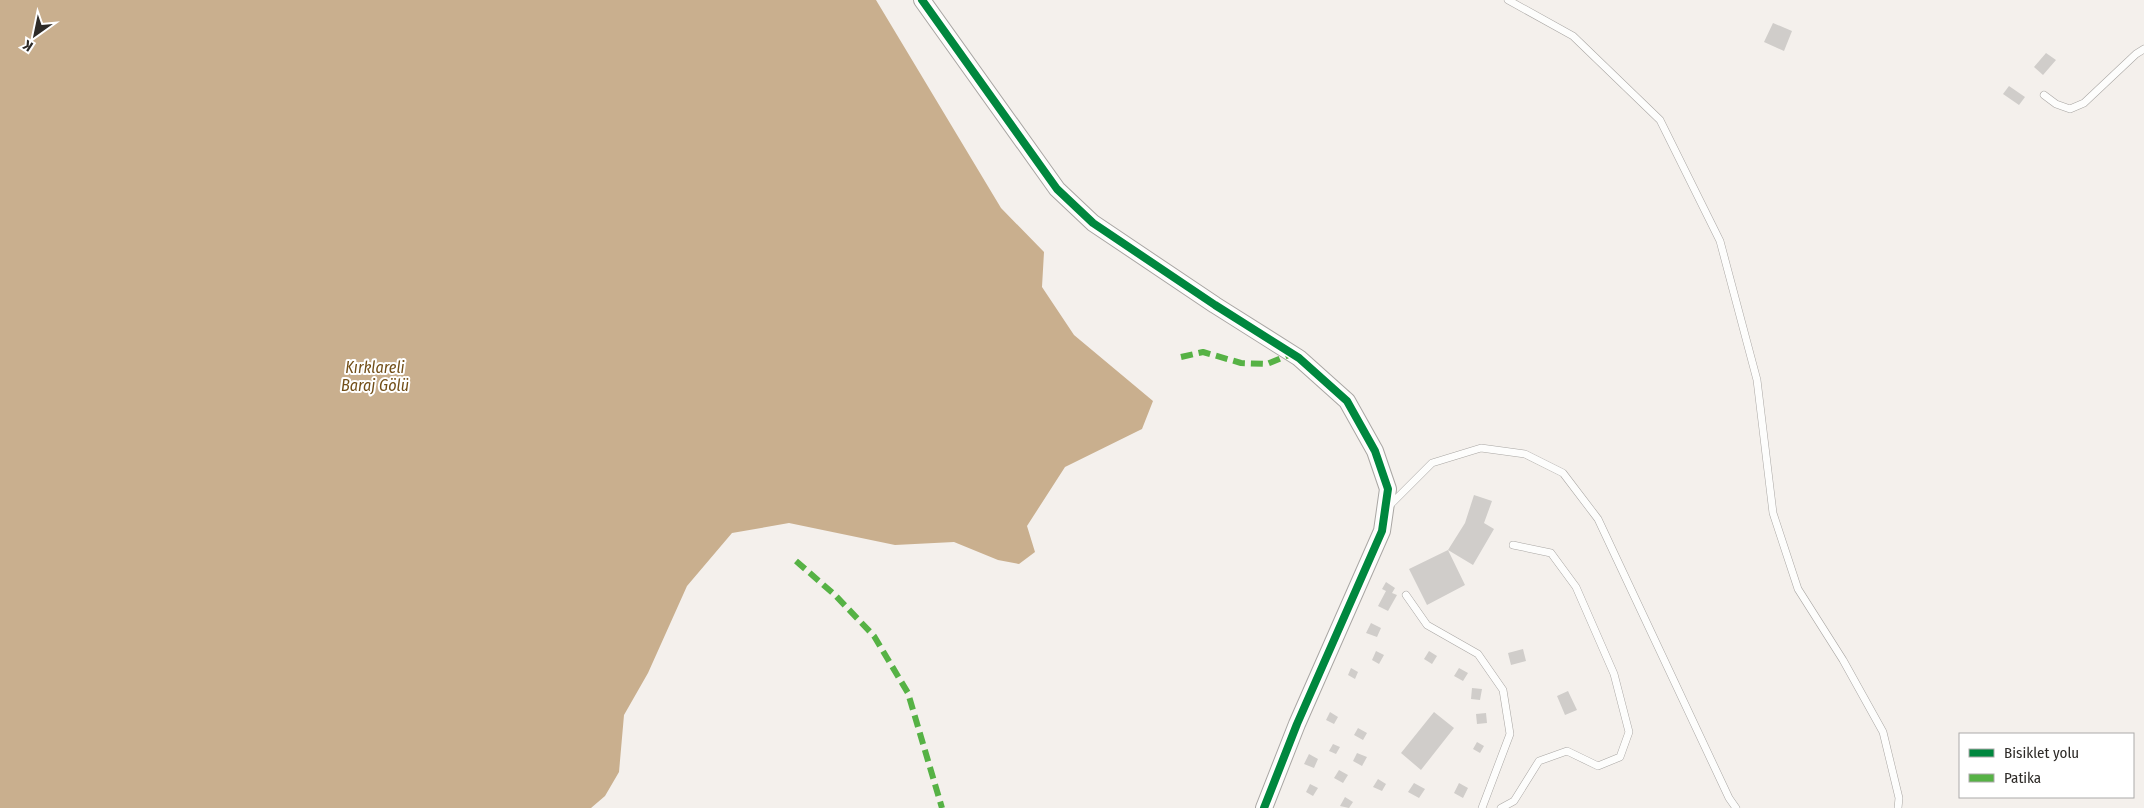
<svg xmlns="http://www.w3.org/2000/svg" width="2144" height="808" viewBox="0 0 2144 808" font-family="'Fira Sans Condensed',sans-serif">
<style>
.water{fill:#c9af8e}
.building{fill:#d0cdca}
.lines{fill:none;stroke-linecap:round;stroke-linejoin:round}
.service-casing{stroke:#a9a6a3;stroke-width:8}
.tertiary-casing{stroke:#a9a6a3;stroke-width:18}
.service{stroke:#fdfdfc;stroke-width:7}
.tertiary{stroke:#fdfdfc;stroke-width:16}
.quiet{stroke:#56b245;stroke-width:6;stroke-dasharray:12 6;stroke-linecap:butt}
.cycleway-casing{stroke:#fff;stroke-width:11}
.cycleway{stroke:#00873e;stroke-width:8}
.labels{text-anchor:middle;stroke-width:4;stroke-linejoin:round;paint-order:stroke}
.water-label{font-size:16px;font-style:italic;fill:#724e17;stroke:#fff}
</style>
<rect width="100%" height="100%" fill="#f4f0ec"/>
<path class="water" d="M 0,0 L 876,0 L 1001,208 L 1044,252 L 1042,287 L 1074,335 L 1153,401 L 1142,429 L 1065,467 L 1027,526 L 1035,552 L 1019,564 L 998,560 L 954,542 L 895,545 L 789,523 L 732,533 L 687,586 L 648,673 L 624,715 L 619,772 L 605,796 L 591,808 L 0,808 Z"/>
<path class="building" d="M 1773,23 L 1792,31 L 1784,51 L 1764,42 Z
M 2046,53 L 2056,60 L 2043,75 L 2034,67 Z
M 2009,86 L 2025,97 L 2019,105 L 2003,94 Z
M 1474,495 L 1492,501 L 1484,523 L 1494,529 L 1473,565 L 1448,550 L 1465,523 Z
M 1448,550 L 1465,585 L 1427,605 L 1409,569 Z
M 1386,582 L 1395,588 L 1392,593 L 1397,595 L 1388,611 L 1378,606 L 1386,591 L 1382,589 Z
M 1371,623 L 1381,628 L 1377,637 L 1366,633 Z
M 1523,649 L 1526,661 L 1511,665 L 1508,653 Z
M 1376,651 L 1384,655 L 1379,664 L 1372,660 Z
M 1429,651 L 1437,656 L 1432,664 L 1424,659 Z
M 1351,668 L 1358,672 L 1355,679 L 1348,675 Z
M 1459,668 L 1468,673 L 1463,681 L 1454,676 Z
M 1472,688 L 1482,689 L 1480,700 L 1471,699 Z
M 1568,691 L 1577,710 L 1565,715 L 1557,696 Z
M 1330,712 L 1338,717 L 1334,724 L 1326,720 Z
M 1434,712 L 1454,728 L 1421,770 L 1401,753 Z
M 1486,713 L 1487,723 L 1477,724 L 1476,714 Z
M 1358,728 L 1367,733 L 1363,740 L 1354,735 Z
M 1477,742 L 1484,746 L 1480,753 L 1473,749 Z
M 1333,744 L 1340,747 L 1336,754 L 1329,751 Z
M 1357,753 L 1367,757 L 1362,766 L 1353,761 Z
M 1309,754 L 1318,759 L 1314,768 L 1304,764 Z
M 1339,770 L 1348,775 L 1343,783 L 1334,778 Z
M 1378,779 L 1386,784 L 1382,791 L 1373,787 Z
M 1414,783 L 1425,789 L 1419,798 L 1408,792 Z
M 1459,783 L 1468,788 L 1463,798 L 1454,793 Z
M 1310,784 L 1318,788 L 1313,796 L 1306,792 Z
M 1345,797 L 1353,802 L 1349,808 L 1340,806 Z"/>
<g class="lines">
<defs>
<path id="service" d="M 1508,0 L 1573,36 L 1660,120 L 1720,241 L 1757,380 L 1773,513 L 1798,589 L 1843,660 L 1883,732 L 1899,798 L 1898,808
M 2044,95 L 2056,104 L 2070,109 L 2084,103 L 2136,54 L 2144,49
M 1389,506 L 1432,463 L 1481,448 L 1525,454 L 1563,473 L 1598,519 L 1729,798 L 1736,808
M 1406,595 L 1427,625 L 1478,654 L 1503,690 L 1510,734 L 1482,808
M 1501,808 L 1514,801 L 1539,761 L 1567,751 L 1598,766 L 1620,757 L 1629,732 L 1614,674 L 1576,587 L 1551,553 L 1513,545"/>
<path id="tertiary" d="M 922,0 L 1057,189 L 1093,223 L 1215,305 L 1299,358 L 1347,401 L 1375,451 L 1388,489 L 1382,531 L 1297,724 L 1264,808"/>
</defs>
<use href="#service" class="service-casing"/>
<use href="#tertiary" class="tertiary-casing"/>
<use href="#service" class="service"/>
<use href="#tertiary" class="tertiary"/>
<path class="quiet" d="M 1181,357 L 1203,352 L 1241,363 L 1267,364 L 1291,354
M 796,561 L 835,595 L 874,636 L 908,693 L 942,808"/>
<defs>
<path id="cycleway" d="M 922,0 L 1057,189 L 1093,223 L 1215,305 L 1299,358 L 1347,401 L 1375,451 L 1388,489 L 1382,531 L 1297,724 L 1264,808"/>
</defs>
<use href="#cycleway" class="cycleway-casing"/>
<use href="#cycleway" class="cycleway"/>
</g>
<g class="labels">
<g class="water-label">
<text x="375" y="373">Kırklareli<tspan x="375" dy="18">Baraj Gölü</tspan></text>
</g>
</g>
<rect x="1959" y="733" width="175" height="65" fill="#ffffff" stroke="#abaaa9"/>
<rect x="1969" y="749" width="25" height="8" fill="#00873e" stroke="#abaaa9"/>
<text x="2004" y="758" font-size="15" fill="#2d2a27">Bisiklet yolu</text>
<rect x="1969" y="774" width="25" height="8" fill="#56b245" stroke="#abaaa9"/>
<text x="2004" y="783" font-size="15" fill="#2d2a27">Patika</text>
<g transform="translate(35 35) rotate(213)" stroke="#ffffff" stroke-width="4" paint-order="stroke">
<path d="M0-4L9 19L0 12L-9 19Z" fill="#2d2a27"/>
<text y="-8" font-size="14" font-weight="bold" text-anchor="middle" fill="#2d2a27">K</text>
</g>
</svg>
